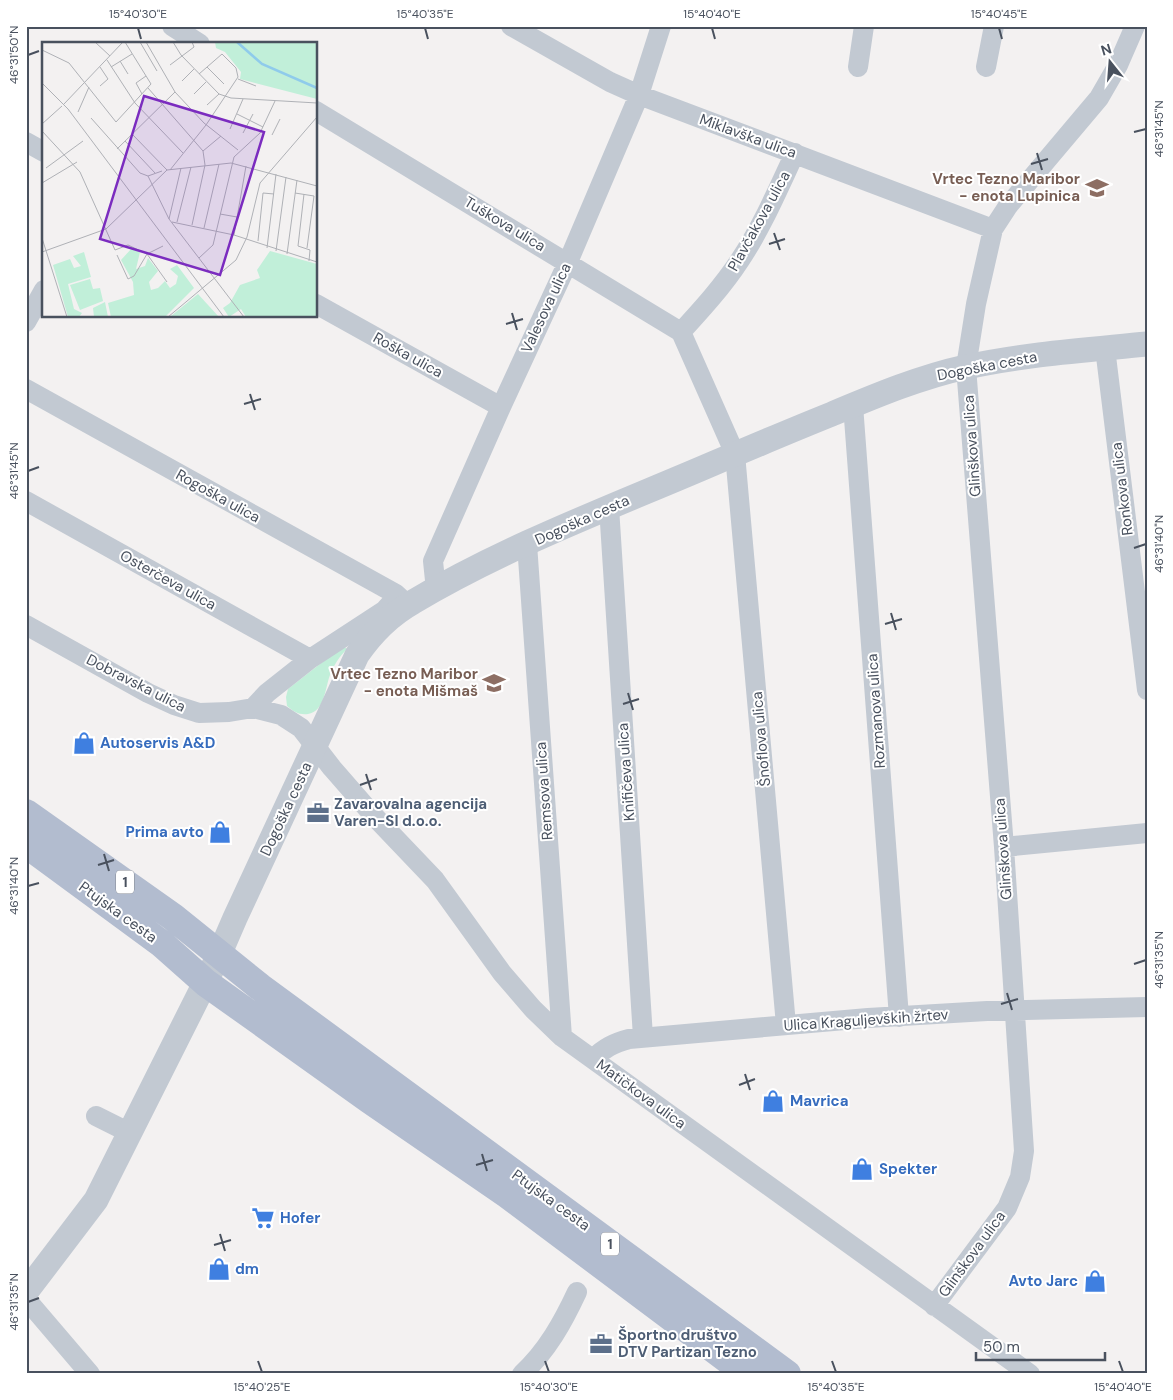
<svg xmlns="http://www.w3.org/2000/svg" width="1173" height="1400" viewBox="0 0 1173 1400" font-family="'DM Sans',sans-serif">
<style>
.green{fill:#c1efd9}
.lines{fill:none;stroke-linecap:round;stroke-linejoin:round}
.minor{stroke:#c2c9d2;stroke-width:20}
.tertiary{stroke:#c2c9d2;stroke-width:25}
.primary{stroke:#b2bccf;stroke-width:28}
.ticks{fill:none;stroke:#49515e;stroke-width:2}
.labels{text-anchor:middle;stroke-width:4;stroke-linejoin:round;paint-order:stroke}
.shield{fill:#fff;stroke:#80858e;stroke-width:1}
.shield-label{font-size:14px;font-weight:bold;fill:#49515e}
.street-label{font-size:15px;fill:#49515e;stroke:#fff}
.education-label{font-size:15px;font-weight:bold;fill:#785e54;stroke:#fff;text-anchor:end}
.shop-label{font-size:15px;font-weight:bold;fill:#366cbe;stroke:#fff;text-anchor:start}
.service-label{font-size:15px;font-weight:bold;fill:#4e5e75;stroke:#fff;text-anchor:start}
.inset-river{fill:none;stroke:#8fcbeb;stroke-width:2.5}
.inset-road{fill:none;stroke:#afb1b6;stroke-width:1}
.view{fill:#7b2cbf;fill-opacity:0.15;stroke:#7b2cbf;stroke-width:2.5}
.inset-edge{fill:none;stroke:#49515e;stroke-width:2.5}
.neatline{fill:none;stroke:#49515e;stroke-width:2}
.ticks-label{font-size:12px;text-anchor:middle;fill:#49515e}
</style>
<rect width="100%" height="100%" fill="#f3f1f1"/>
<path class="green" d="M 343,646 L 347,649 C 339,657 334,665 330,675 C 325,688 325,711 308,714 C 299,715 294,712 287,706 L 286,697 L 288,689 Z"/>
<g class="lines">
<path class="minor" d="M 172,26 L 200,44
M 511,26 L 610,82 L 639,95 L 993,229
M 858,67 L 864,26
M 986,67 L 994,26
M 316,111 L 681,332 L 735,454 L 786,1025
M 26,142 L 44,152
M 316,304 L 501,407
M 26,322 L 44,290
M 681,332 C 702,309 723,286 740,260 C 762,227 778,189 795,153
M 1105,348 L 1147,690
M 26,389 L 396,594 L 408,605
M 853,405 L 899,1017
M 26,501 L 310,659
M 609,507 L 643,1037
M 527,544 L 562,1037
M 436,590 L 433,561 L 501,407 L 568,262 L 639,95 L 661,26
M 26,625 L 148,693 L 174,705 L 199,713 L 229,712 L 253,708 L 267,693 L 310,659 L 385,610 L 393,601
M 253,708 L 281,715 L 301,728 L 332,768 L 373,815 L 435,880 L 502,973 L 533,1009 L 562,1037 L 1030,1374
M 1004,847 L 1147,833
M 593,1059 C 604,1048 614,1043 629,1039 L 868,1018 L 987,1011 L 1147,1007
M 96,1116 L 130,1133
M 26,1299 L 90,1374
M 934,1306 L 1007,1208 L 1020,1177 L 1024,1151 L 1004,847 L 966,367 L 976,304 L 993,229 L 1008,206 L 1099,98 L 1118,65 L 1135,26
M 522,1374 C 547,1351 563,1322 577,1292"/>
<path class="tertiary" d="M 26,1292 L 96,1200 L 219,955 L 235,918 L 357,655 C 372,633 390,615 413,602 C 507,546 612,507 712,464 C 752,447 792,430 832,414 C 875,396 920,377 966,367 C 1026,354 1087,350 1147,344"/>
<path class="primary" d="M 26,813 L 173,917 L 260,987 L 787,1374
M 26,844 L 162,944 L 206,983 L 370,1100 L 508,1195 L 747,1374"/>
</g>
<path class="ticks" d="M 138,28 L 141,39M 425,28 L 428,39M 712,28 L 715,39M 999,28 L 1002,39M 28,55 L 39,51M 1134,132 L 1146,129M 1037,153 L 1042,170M 1031,164 L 1048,159M 774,233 L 780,250M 769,244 L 785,239M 512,313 L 517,330M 506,324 L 523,319M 250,394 L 255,410M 244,404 L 261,399M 28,471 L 39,467M 1134,548 L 1146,544M 891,613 L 896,630M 885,624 L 902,619M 628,693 L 633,710M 623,704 L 639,699M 366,774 L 371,790M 360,785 L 377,779M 104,854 L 109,871M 98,865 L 114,860M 28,886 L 39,883M 1134,964 L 1146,960M 1007,993 L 1012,1010M 1001,1004 L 1018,999M 745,1074 L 750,1090M 739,1085 L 755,1079M 482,1154 L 487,1171M 476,1165 L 493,1160M 220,1234 L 225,1251M 214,1245 L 231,1240M 28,1302 L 39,1298M 258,1361 L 262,1372M 545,1361 L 549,1372M 832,1361 L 836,1372M 1119,1361 L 1123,1372"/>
<defs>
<symbol id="school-bare" viewBox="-9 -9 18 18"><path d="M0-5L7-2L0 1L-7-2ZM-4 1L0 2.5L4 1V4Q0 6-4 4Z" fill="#8d6e63" stroke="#fff" stroke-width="2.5" paint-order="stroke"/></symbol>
<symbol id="shop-bare" viewBox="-9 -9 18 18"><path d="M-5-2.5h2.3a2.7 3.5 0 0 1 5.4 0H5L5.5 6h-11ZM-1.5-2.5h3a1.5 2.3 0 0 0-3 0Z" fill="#3f7fe0" stroke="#fff" stroke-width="2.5" paint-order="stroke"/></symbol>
<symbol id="office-bare" viewBox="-9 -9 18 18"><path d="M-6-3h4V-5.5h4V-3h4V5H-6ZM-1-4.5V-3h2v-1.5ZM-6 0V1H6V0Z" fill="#5c6f8a" stroke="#fff" stroke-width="2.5" paint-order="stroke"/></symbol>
<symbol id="supermarket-bare" viewBox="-9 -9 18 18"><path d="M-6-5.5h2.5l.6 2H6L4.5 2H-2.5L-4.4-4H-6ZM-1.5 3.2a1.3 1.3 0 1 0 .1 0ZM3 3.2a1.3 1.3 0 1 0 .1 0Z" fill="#3f7fe0" stroke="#fff" stroke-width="2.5" paint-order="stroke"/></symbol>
</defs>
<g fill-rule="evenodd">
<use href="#school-bare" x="1081" y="172" width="32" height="32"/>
<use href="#school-bare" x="478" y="667" width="32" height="32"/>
<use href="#shop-bare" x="68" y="727" width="32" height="32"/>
<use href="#office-bare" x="302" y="797" width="32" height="32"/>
<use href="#shop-bare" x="204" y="816" width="32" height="32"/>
<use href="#shop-bare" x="757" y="1085" width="32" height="32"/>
<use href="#shop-bare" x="846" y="1153" width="32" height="32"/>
<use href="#supermarket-bare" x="247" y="1202" width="32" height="32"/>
<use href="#shop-bare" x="203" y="1253" width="32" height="32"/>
<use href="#shop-bare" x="1079" y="1265" width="32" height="32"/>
<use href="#office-bare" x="585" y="1328" width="32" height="32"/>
</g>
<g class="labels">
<g class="shield">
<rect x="116" y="870.5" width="18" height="23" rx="4"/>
<rect x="601" y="1232.5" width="18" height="23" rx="4"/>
</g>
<g class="shield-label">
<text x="125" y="887">1</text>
<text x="610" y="1249">1</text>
</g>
<g class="street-label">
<text transform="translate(748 136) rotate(20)" y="5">Miklavška ulica</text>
<text transform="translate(759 221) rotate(-61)" y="5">Plavčakova ulica</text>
<text transform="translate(505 224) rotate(31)" y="5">Tuškova ulica</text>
<text transform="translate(546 308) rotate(-65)" y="5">Valesova ulica</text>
<text transform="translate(408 355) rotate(29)" y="5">Roška ulica</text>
<text transform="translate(987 366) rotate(-11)" y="5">Dogoška cesta</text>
<text transform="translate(972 446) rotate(-94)" y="5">Glinškova ulica</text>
<text transform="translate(1122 489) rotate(-97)" y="5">Ronkova ulica</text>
<text transform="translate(218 496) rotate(29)" y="5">Rogoška ulica</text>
<text transform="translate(582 520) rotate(-24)" y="5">Dogoška cesta</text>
<text transform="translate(168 580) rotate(29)" y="5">Osterčeva ulica</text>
<text transform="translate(136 683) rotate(27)" y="5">Dobravska ulica</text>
<text transform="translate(876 711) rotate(-94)" y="5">Rozmanova ulica</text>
<text transform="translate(761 739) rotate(-95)" y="5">Šnoflova ulica</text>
<text transform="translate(626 772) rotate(-94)" y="5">Knifičeva ulica</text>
<text transform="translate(544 791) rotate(-94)" y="5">Remsova ulica</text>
<text transform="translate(286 809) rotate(-65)" y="5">Dogoška cesta</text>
<text transform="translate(1003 849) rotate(-94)" y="5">Glinškova ulica</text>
<text transform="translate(118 912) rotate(36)" y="5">Ptujska cesta</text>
<text transform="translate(866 1020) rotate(-4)" y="5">Ulica Kraguljevških žrtev</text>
<text transform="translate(641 1094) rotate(36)" y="5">Matičkova ulica</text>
<text transform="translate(551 1200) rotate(36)" y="5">Ptujska cesta</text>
<text transform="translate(972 1254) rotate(-54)" y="5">Glinškova ulica</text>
</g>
<g class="education-label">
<text x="1080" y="184">Vrtec Tezno Maribor<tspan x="1080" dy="17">- enota Lupinica</tspan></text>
<text x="478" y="679">Vrtec Tezno Maribor<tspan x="478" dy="17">- enota Mišmaš</tspan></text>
</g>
<g class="shop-label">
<text x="100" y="748">Autoservis A&amp;D</text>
<text x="204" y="837" text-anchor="end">Prima avto</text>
<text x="790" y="1106">Mavrica</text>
<text x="879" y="1174">Spekter</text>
<text x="280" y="1223">Hofer</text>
<text x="235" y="1274">dm</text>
<text x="1078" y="1286" text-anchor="end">Avto Jarc</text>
</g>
<g class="service-label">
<text x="334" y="809">Zavarovalna agencija<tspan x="334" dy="17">Varen-SI d.o.o.</tspan></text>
<text x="618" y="1340">Športno društvo<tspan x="618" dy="17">DTV Partizan Tezno</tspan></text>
</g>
</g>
<g transform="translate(42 42)">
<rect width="275" height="275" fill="#f3f1f1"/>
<path d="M 173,0 L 275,0 L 275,57 L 198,37 L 199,30 L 183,10 L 174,6 ZM 90,206 L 98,210 L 94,227 L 103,224 L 106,216 L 116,229 L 107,240 L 109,248 L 116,246 L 123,239 L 128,246 L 134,242 L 136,234 L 128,227 L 135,223 L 152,246 L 123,275 L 69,275 L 66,261 L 92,253 L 91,240 L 79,218 ZM 228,209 L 275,222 L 275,275 L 204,275 L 199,267 L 187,275 L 181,266 L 188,261 L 198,243 L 218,236 L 215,228 ZM 42,210 L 49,235 L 26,242 L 32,267 L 40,271 L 37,275 L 26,275 L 11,223 L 28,217 L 32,226 L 39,224 L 31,214 ZM 48,237 L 51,247 L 58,246 L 61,259 L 38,268 L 28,243 ZM 156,252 L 177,275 L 128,275 L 129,274 ZM 63,260 L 66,275 L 52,275 L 51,266 Z" fill="#c1efd9"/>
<path class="inset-river" d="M 195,0 L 220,22 L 275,46"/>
<path class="inset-road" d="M 53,0 L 68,14M 98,0 L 115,29M 104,0 L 133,50 L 162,81 L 196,108M 131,0 L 139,13 L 177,52 L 189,56 L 275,61M 0,8 L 27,21 L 74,80 L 109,42 L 83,0M 65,18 L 93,61 L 141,111M 78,19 L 86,32M 128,23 L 152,5 L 150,0M 58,25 L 66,37 L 58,44M 69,25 L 90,12M 165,25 L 182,42M 196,37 L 214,44M 140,39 L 152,27M 0,41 L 26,67 L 182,275M 106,46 L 161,109 L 163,123 L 150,183M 100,52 L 94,41 L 104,34M 152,52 L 164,40M 22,62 L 81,0M 165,63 L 177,52M 36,70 L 47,45M 195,72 L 221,85M 49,76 L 98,131 L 106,134 L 120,129M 0,82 L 20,64M 188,87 L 201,57M 0,89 L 38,130 L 73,208 L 86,203 L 105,212 L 121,204M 201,91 L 211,72M 90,92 L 125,128M 230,93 L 238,77M 83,99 L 113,131M 75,107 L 133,50M 161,109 L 179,94M 4,126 L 41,99M 128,128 L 164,83 L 196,35 L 194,26 L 180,12 L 157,32M 106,134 L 127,177 L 202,275M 0,141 L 35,120M 253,151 L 272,154 L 265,206M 262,152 L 256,204 L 268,208 L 267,219M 178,172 L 195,175M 127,177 L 139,126M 130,180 L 192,193 L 275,220M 135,180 L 149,125M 162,186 L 177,122M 192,193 L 204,124M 0,196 L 25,275M 216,199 L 221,151 L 232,152M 225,206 L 234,132M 234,209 L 244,135M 0,210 L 64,187 L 125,128 L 189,121 L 275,144M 245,212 L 255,138M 75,213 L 86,237 L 92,234 L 105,212 L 125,240M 157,216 L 171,203 L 192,115 L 218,91 L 233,59M 126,275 L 194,218 L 205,195 L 218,141 L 275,75"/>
<path class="view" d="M 102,54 L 222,90 L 178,233 L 58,197 Z"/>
<rect width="275" height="275" class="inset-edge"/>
</g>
<rect width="1173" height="1400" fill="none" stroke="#ffffff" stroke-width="55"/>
<g transform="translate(1110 62) rotate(343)" stroke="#ffffff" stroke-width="4" paint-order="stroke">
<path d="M0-4L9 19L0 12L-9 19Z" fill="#49515e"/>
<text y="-8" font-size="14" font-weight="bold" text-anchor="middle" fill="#49515e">N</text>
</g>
<path d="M976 1352v8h129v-8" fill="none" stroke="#49515e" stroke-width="2.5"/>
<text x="983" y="1352" font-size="15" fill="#49515e" stroke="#ffffff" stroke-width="4" paint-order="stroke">50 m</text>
<rect x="28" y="28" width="1118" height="1344" class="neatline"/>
<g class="ticks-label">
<text x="138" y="18">15°40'30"E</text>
<text x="425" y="18">15°40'35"E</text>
<text x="712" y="18">15°40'40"E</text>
<text x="999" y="18">15°40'45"E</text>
<text transform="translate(14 55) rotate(-90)" y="4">46°31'50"N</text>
<text transform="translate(1159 129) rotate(-90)" y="4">46°31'45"N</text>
<text transform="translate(14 471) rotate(-90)" y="4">46°31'45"N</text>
<text transform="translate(1159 544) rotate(-90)" y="4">46°31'40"N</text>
<text transform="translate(14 886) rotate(-90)" y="4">46°31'40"N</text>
<text transform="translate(1159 960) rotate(-90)" y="4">46°31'35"N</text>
<text transform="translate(14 1302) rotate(-90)" y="4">46°31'35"N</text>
<text x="262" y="1391">15°40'25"E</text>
<text x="549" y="1391">15°40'30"E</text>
<text x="836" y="1391">15°40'35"E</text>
<text x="1123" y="1391">15°40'40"E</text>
</g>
</svg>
